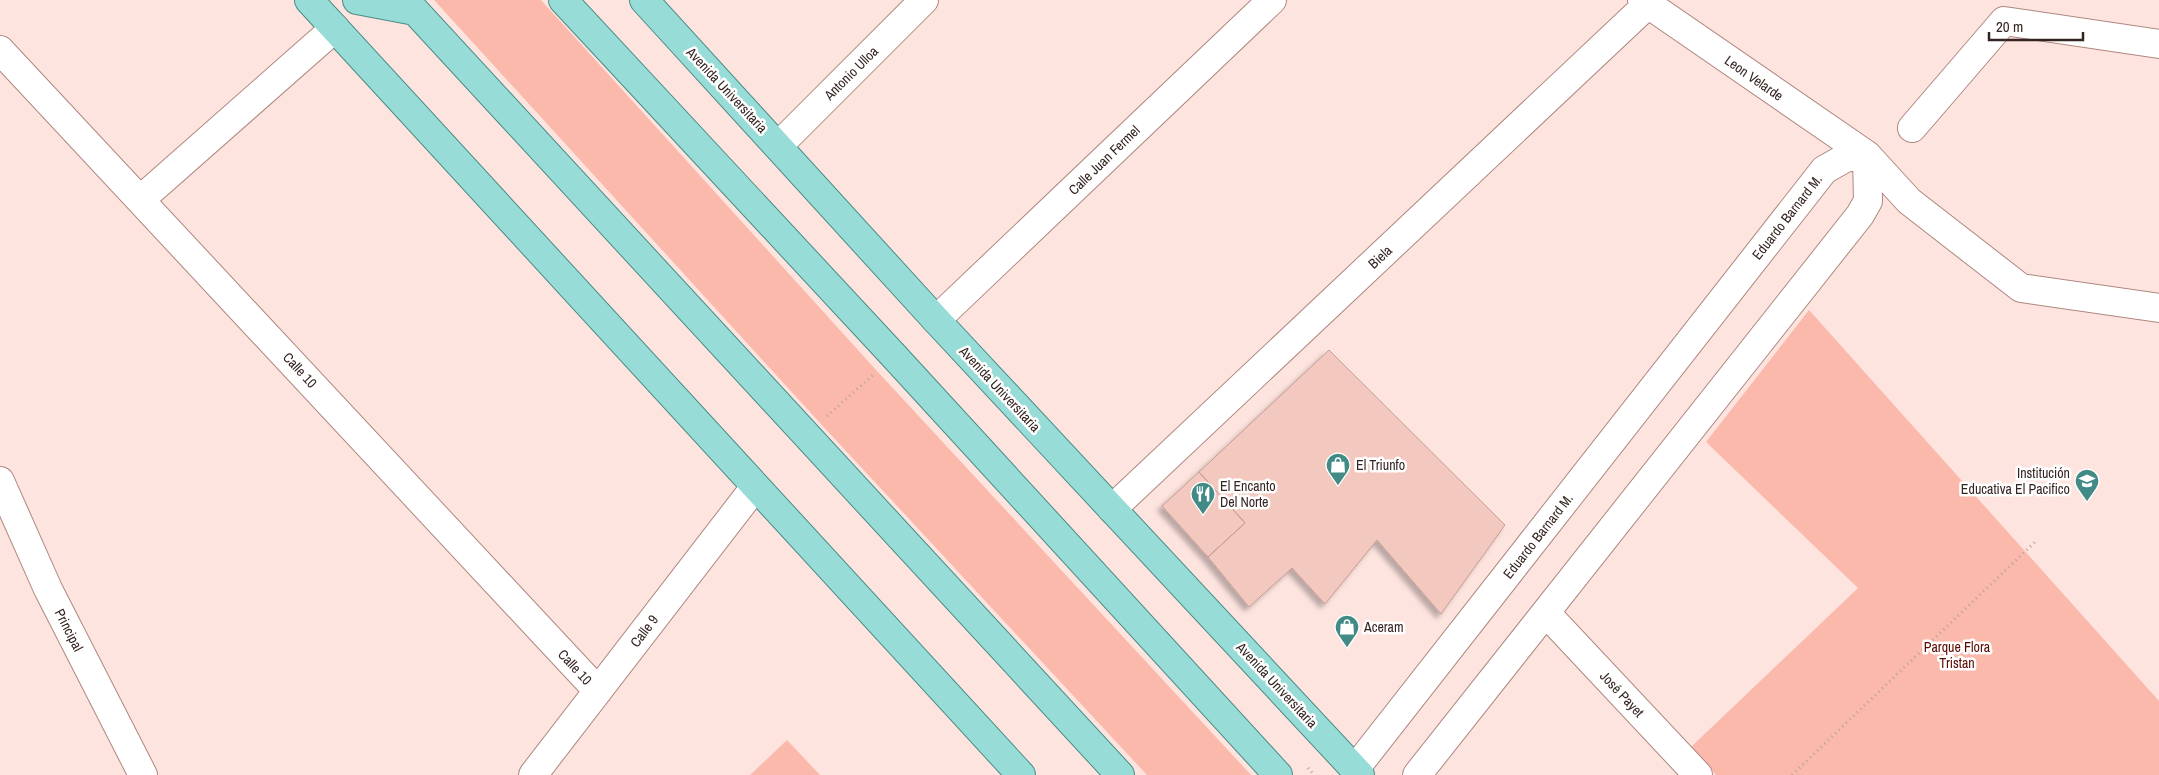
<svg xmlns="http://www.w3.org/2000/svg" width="2159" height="775" viewBox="0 0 2159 775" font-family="'Archivo Narrow',sans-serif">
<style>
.green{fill:#fbb9ac}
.building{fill:#f2c8bf;stroke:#c59d95;filter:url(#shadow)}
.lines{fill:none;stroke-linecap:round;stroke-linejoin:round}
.minor-casing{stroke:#ae877f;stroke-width:30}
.major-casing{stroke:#488c87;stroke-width:30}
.path{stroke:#b8a19d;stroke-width:3;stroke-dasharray:1 4;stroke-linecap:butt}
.minor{stroke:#fff;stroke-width:28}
.major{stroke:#98dcd7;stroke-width:28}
.labels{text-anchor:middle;stroke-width:5;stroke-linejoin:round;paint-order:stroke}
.street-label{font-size:14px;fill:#352522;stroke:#fff}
.poi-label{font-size:14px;fill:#352522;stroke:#fff;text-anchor:start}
.park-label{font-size:14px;fill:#590900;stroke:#fff}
</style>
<defs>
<filter id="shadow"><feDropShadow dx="-4.5" dy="4.5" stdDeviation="2.5" flood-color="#0004"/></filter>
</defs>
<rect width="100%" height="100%" fill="#fee4df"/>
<path class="green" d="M 434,0 L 541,0 L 877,371 L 1251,775 L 1147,775 L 820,423 Z
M 1809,310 L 2159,701 L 2159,775 L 1716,775 L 1691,747 L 1858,588 L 1706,442 Z
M 787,740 L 820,775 L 750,775 Z"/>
<path class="building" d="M 1329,350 L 1505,525 L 1441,614 L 1377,540 L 1325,604 L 1292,568 L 1249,607 L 1208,557 L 1245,523 L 1199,472 Z
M 1199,472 L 1245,523 L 1208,557 L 1162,506 Z"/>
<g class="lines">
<defs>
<path id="minor" d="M 1642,0 L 1867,155 L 1909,201 L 2021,288 L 2159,308
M 0,50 L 598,691
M 1912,128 L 2004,21 L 2159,44
M 778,146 L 924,0
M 140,200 L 335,28
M 936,320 L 1272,0
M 0,481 L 48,589 L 143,775
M 1112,509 L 1648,4
M 1546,613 L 1698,775
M 1355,769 L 1824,170 L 1845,158 L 1867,155
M 533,775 L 755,487
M 1417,775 L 1860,215 L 1868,201 L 1867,155"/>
<path id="major" d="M 309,0 L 1021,775
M 357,0 L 415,11
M 405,0 L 1120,775
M 563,0 L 894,356 L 1278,775
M 644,0 L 936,320 L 1360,775"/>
</defs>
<use href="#minor" class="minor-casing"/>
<use href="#major" class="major-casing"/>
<path class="path" d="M 827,416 L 873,375
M 1308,768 L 1314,775
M 1792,775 L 2036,541"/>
<use href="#minor" class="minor"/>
<use href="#major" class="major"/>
</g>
<defs>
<symbol id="shop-pin" viewBox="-11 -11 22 30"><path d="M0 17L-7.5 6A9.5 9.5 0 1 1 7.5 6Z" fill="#428a85" stroke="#fff"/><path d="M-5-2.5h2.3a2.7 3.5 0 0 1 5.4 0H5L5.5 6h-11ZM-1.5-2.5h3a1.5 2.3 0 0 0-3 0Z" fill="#fff"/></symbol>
<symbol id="school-pin" viewBox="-11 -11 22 30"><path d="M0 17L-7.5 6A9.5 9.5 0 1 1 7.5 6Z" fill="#428a85" stroke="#fff"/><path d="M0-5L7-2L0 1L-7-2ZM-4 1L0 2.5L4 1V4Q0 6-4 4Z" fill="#fff"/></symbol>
<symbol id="restaurant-pin" viewBox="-11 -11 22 30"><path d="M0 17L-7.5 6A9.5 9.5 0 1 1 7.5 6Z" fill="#428a85" stroke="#fff"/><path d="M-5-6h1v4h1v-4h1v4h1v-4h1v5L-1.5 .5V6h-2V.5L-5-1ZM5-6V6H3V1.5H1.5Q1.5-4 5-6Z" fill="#fff"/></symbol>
</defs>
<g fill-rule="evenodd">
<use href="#shop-pin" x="1324" y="451" width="28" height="38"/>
<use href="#school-pin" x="2073" y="467" width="28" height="38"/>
<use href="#restaurant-pin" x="1189" y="480" width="28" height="38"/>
<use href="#shop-pin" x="1333" y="613" width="28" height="38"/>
</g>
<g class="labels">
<g class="street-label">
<text transform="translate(851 73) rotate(-45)" y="5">Antonio Ulloa</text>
<text transform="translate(1754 78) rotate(35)" y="5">Leon Velarde</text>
<text transform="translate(727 90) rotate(47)" y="5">Avenida Universitaria</text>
<text transform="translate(1104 160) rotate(-44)" y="5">Calle Juan Fermel</text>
<text transform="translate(1787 217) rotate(-52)" y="5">Eduardo Barnard M.</text>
<text transform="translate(1380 257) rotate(-43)" y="5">Biela</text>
<text transform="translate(300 370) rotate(47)" y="5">Calle 10</text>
<text transform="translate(1000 389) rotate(47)" y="5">Avenida Universitaria</text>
<text transform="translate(1538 536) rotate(-52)" y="5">Eduardo Barnard M.</text>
<text transform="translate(69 630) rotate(63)" y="5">Principal</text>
<text transform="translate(644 631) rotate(-53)" y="5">Calle 9</text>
<text transform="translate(575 667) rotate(47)" y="5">Calle 10</text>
<text transform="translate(1277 685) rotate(47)" y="5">Avenida Universitaria</text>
<text transform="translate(1622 694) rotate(47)" y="5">José Payet</text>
</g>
<g class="poi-label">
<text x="1356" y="470">El Triunfo</text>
<text x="2070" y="478" text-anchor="end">Institución<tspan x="2070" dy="16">Educativa El Pacifico</tspan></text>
<text x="1220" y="491">El Encanto<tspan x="1220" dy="16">Del Norte</tspan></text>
<text x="1364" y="632">Aceram</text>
</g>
<g class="park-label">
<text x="1957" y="652">Parque Flora<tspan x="1957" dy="16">Tristan</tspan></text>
</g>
</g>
<path d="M1989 32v8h94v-8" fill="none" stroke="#352522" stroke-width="2.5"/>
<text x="1996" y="32" font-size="15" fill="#352522" stroke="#ffffff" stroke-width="4" paint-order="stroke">20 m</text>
</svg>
